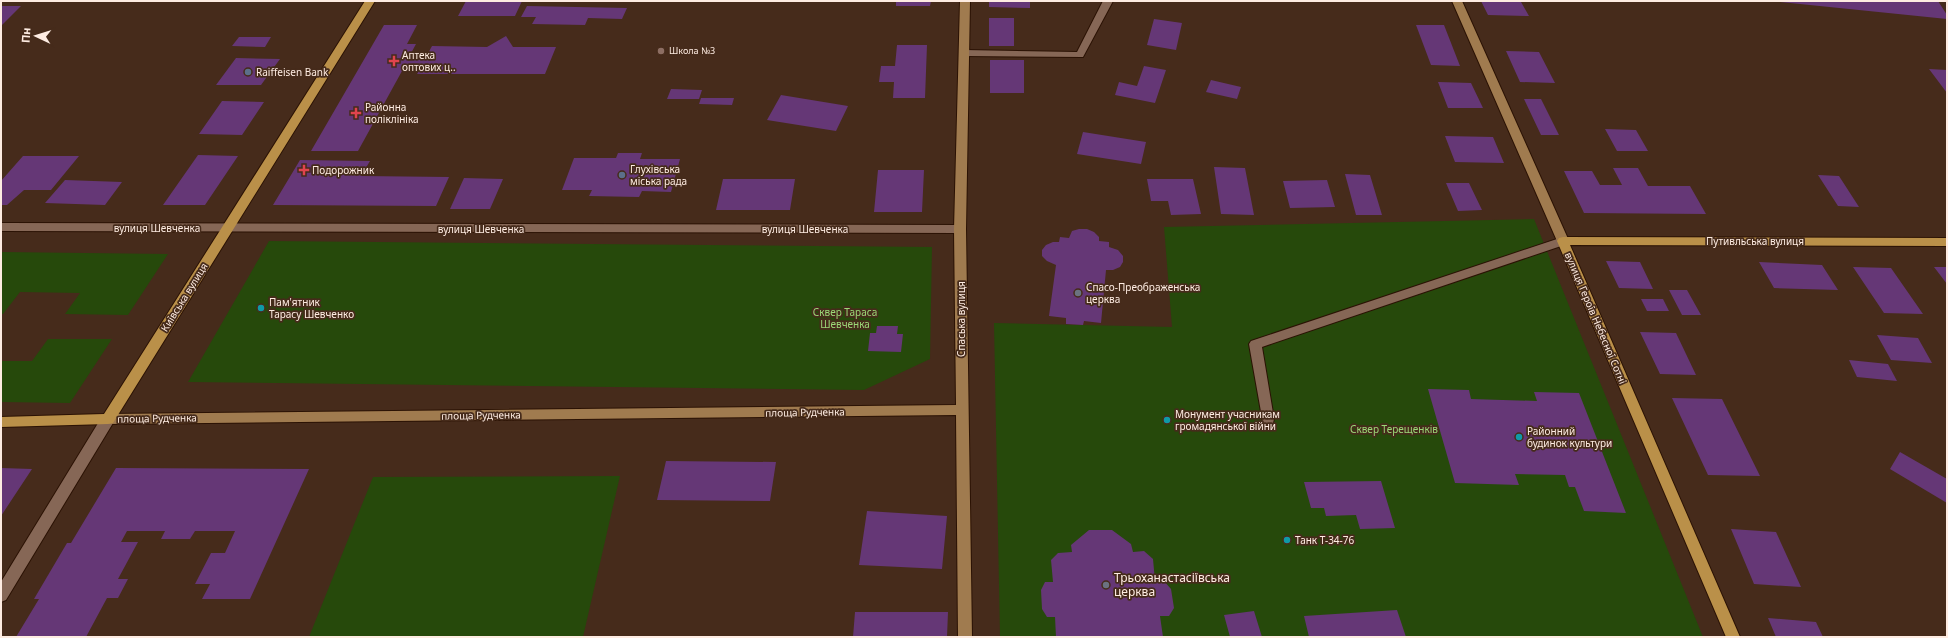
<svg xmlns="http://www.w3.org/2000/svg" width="1948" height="638" viewBox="0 0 1948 638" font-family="'Noto Sans',sans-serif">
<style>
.green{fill:#26490b}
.building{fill:#653776}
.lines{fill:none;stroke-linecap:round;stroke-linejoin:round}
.lane-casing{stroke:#2b1204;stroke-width:2}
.street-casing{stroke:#2b1204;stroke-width:2}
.secondary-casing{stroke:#2b1204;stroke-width:2}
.primary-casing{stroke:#2b1204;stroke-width:2}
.lane{fill:#866756;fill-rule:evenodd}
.street{fill:#866756;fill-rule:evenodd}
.secondary{fill:#a07b4f;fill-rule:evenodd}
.primary{fill:#ba9049;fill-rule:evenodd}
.education-dot{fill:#8d6e63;stroke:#462b1b;stroke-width:1.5}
.health-dot{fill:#e0444e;stroke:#462b1b;stroke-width:1.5}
.service-dot{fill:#5c6f8a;stroke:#462b1b;stroke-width:1.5}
.worship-dot{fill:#6b7280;stroke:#462b1b;stroke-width:1.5}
.culture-dot{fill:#0f9aa8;stroke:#462b1b;stroke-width:1.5}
.labels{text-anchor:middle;stroke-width:3.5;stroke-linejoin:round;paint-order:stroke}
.far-poi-label{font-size:9px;fill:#feece2;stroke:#462b1b;text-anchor:start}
.poi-label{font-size:10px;fill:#feece2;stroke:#462b1b;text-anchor:start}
.street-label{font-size:10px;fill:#feece2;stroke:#462b1b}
.park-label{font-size:10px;fill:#9bd877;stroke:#462b1b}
.near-poi-label{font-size:12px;fill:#feece2;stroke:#462b1b;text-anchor:start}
</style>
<rect width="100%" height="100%" fill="#462b1b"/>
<path class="green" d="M 1534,219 L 1703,637 L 1000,637 L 994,323 L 1172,327 L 1164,227 Z
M 269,241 L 932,247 L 930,359 L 864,390 L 188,382 Z
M 1,252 L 168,254 L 128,315 L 65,314 L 80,293 L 20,292 L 3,314 L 1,314 Z
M 48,339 L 112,339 L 70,403 L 1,402 L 1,361 L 32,361 Z
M 620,476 L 583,637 L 309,637 L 373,477 Z"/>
<path class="building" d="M 466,1 L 522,1 L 515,16 L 458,16 Z
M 896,1 L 931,1 L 930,6 L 896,6 Z
M 989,1 L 1030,1 L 1030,8 L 989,7 Z
M 1481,1 L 1521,2 L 1529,16 L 1488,15 Z
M 1771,1 L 1938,1 L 1947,15 L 1947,19 Z
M 1,6 L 21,6 L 1,26 Z
M 527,6 L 627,8 L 622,19 L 588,18 L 585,25 L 532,24 L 536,17 L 521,17 Z
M 989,18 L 1014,18 L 1014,46 L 989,46 Z
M 1154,19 L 1182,23 L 1176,50 L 1147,45 Z
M 384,25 L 417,25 L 407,44 L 416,44 L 409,57 L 426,57 L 432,46 L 487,47 L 506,36 L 513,47 L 556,47 L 545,74 L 417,74 L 419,71 L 402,71 L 358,151 L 311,151 Z
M 1416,25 L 1444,25 L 1460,66 L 1431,65 Z
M 239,37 L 271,37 L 265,47 L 232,46 Z
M 897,45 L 927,45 L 925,98 L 893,98 L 894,82 L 879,82 L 881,66 L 895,66 Z
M 1506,51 L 1539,52 L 1555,83 L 1520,82 Z
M 236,58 L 280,59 L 261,85 L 216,85 Z
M 990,60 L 1024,60 L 1024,93 L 990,93 Z
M 1144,66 L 1166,70 L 1155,103 L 1115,95 L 1119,82 L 1137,86 Z
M 1929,69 L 1947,70 L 1947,93 Z
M 1211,80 L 1241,87 L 1237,99 L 1206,92 Z
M 1438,82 L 1471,83 L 1483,108 L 1448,108 Z
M 671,89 L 702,90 L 699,99 L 667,99 Z
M 781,95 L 848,106 L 836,131 L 767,120 Z
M 701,98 L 734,98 L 732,105 L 699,104 Z
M 1524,99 L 1541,99 L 1559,135 L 1541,135 Z
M 222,101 L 264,102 L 242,135 L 199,134 Z
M 1605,129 L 1636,130 L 1648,151 L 1617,151 Z
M 1083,132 L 1146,142 L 1141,164 L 1077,154 Z
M 1445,136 L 1493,137 L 1504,163 L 1455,162 Z
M 618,153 L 642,153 L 640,159 L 680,159 L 671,192 L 642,191 L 639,197 L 589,196 L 592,190 L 562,190 L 574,158 L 616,158 Z
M 198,155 L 238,156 L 205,205 L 163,205 Z
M 23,156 L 79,156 L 51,190 L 24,190 L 7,205 L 1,205 L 1,181 Z
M 300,160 L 370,161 L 361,176 L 449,177 L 436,206 L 273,205 Z
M 1214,167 L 1245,168 L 1254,215 L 1221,214 Z
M 1613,168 L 1638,168 L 1648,186 L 1690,186 L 1706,214 L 1584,213 L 1564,171 L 1592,171 L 1600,185 L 1622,185 Z
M 878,170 L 924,170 L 922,212 L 874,212 Z
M 1345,174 L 1370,175 L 1382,215 L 1356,215 Z
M 1818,175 L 1839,176 L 1859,207 L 1838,206 Z
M 464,178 L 503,179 L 490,209 L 450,209 Z
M 723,179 L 795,179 L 790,210 L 716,210 Z
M 1147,179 L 1193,179 L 1201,214 L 1171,215 L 1168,201 L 1151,201 Z
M 65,180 L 122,182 L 105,205 L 45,203 Z
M 1327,180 L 1335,207 L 1290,208 L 1283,181 Z
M 1446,183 L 1469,183 L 1482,210 L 1458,211 Z
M 1079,229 L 1087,229 L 1094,232 L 1099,237 L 1099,241 L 1109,242 L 1109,247 L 1118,250 L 1123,256 L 1123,262 L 1120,267 L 1113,270 L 1106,270 L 1101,323 L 1084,321 L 1083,325 L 1066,324 L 1066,318 L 1049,316 L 1056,265 L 1047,261 L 1042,256 L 1042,250 L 1046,245 L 1053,242 L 1059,242 L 1060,237 L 1069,238 L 1072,231 Z
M 1606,261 L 1640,262 L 1653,289 L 1619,288 Z
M 1759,262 L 1822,265 L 1838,290 L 1774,288 Z
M 1853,267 L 1891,268 L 1923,314 L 1884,313 Z
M 1934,267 L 1947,267 L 1947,284 Z
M 1669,290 L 1687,290 L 1701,315 L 1682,315 Z
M 1641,299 L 1663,299 L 1669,311 L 1647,311 Z
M 877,326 L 898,326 L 897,334 L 903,334 L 901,352 L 868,351 L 870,333 L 876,333 Z
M 1640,332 L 1676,333 L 1696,375 L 1660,374 Z
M 1877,335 L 1918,338 L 1932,363 L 1891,360 Z
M 1849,360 L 1888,364 L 1897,381 L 1857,377 Z
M 1428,389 L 1469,390 L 1471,399 L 1537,401 L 1534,392 L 1579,393 L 1626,513 L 1584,511 L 1575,487 L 1569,487 L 1565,475 L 1515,474 L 1519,485 L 1455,483 Z
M 1672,398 L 1722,399 L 1760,476 L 1708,475 Z
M 1900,452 L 1947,479 L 1947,503 L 1890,469 Z
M 666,461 L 776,462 L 770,501 L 657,500 Z
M 1,468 L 32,469 L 1,516 Z
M 116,468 L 309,469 L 250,599 L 202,599 L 210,584 L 195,584 L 211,553 L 225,553 L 235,531 L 195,531 L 190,539 L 161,539 L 165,531 L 127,531 L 121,542 L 138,542 L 118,579 L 128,579 L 118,598 L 107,598 L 86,637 L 16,637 L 39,599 L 34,599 L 67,543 L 71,543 Z
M 1381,481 L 1395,528 L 1360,529 L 1356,515 L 1326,516 L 1324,508 L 1311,508 L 1304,482 Z
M 867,511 L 947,516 L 942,569 L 859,565 Z
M 1731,529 L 1776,532 L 1801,587 L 1754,584 Z
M 1089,530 L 1112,530 L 1131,544 L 1133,552 L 1144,551 L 1153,559 L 1155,581 L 1164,581 L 1171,589 L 1174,608 L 1169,616 L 1160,616 L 1163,637 L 1056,637 L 1055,617 L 1047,617 L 1042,609 L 1041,590 L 1045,582 L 1053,582 L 1051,560 L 1058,553 L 1072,552 L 1071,545 Z
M 1397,610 L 1406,637 L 1309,637 L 1304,616 Z
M 1254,611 L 1262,637 L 1230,637 L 1224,615 Z
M 855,612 L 948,612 L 947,637 L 853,637 Z
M 1768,618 L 1816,622 L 1823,637 L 1776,637 Z"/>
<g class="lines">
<defs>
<path id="lane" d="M 1103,1 L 1113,1 L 1083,57 L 964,56 L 959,53 L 964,50 L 1077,52 Z
M 1563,237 L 1567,238 L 1569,241 L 1567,244 L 1262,347 L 1274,419 L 1273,423 L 1268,424 L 1263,423 L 1249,344 L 1251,341 Z"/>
<path id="street" d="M 1,223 L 960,225 L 966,229 L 960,233 L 1,231 Z
M 108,414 L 113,415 L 114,419 L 113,423 L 6,600 L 1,602 L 1,582 L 103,415 Z"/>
<path id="secondary" d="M 960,1 L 970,1 L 966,229 L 972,637 L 958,637 L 956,415 L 108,424 L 103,423 L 102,419 L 103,415 L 108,414 L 956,405 L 954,229 Z
M 1452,1 L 1462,1 L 1569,241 L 1567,244 L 1559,244 L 1557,241 Z"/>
<path id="primary" d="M 365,1 L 375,1 L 113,423 L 108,424 L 1,427 L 1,417 L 104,414 Z
M 1563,237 L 1947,238 L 1947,246 L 1570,245 L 1740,637 L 1726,637 L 1557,241 L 1559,238 Z"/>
</defs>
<use href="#lane" class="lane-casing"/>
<use href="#street" class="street-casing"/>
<use href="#secondary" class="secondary-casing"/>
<use href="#primary" class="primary-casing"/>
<use href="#lane" class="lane"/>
<use href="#street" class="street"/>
<use href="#secondary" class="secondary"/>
<use href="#primary" class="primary"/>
</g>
<circle class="education-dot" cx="661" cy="51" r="4"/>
<g class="health-dot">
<path d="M392 55h4v4h4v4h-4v4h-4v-4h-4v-4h4z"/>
<path d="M354 107h4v4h4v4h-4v4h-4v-4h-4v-4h4z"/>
<path d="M302 164h4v4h4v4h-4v4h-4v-4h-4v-4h4z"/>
</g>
<g class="service-dot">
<circle cx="248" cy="72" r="4"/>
<circle cx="622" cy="175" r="4"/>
</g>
<g class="worship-dot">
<circle cx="1078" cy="293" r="4"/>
<circle cx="1106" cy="585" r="4"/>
</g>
<g class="culture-dot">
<circle cx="261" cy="308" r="4"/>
<circle cx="1167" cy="420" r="4"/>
<circle cx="1519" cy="437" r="4"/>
<circle cx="1287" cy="540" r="4"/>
</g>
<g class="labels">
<g class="far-poi-label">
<text x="669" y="54">Школа №3</text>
</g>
<g class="poi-label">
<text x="402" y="59">Аптека<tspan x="402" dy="12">оптових ц‥</tspan></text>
<text x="256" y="76">Raiffeisen Bank</text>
<text x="365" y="111">Районна<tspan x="365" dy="12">поліклініка</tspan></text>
<text x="630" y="173">Глухівська<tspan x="630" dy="12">міська рада</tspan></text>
<text x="312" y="174">Подорожник</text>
<text x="1086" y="291">Спасо-Преображенська<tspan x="1086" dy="12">церква</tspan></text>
<text x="269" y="306">Пам'ятник<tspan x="269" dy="12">Тарасу Шевченко</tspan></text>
<text x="1175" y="418">Монумент учасникам<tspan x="1175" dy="12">громадянської війни</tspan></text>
<text x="1527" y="435">Районний<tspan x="1527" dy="12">будинок культури</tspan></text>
<text x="1295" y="544">Танк Т-34-76</text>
</g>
<g class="street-label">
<text x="157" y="232">вулиця Шевченка</text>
<text x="481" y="233">вулиця Шевченка</text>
<text x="805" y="233">вулиця Шевченка</text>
<text x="1755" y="245">Путивльська вулиця</text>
<text transform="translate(184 297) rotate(-58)" y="4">Київська вулиця</text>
<text transform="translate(1596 318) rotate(67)" y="4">вулиця Героїв Небесної Сотні</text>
<text transform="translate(961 319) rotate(-90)" y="4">Спаська вулиця</text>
<text transform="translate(805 412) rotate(-1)" y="4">площа Рудченка</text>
<text transform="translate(481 415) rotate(-1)" y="4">площа Рудченка</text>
<text transform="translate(157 418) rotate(-1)" y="4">площа Рудченка</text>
</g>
<g class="park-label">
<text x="845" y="316">Сквер Тараса<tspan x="845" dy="12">Шевченка</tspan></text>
<text x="1394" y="433">Сквер Терещенків</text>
</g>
<g class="near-poi-label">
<text x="1114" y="582">Трьоханастасіївська<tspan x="1114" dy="14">церква</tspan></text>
</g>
</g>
<rect width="1948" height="638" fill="none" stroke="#feece2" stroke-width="4"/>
<g transform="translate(36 36) rotate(274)" stroke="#462b1b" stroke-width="3" paint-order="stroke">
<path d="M0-3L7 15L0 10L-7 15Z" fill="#feece2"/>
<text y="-6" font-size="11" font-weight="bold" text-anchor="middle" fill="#feece2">Пн</text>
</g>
</svg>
